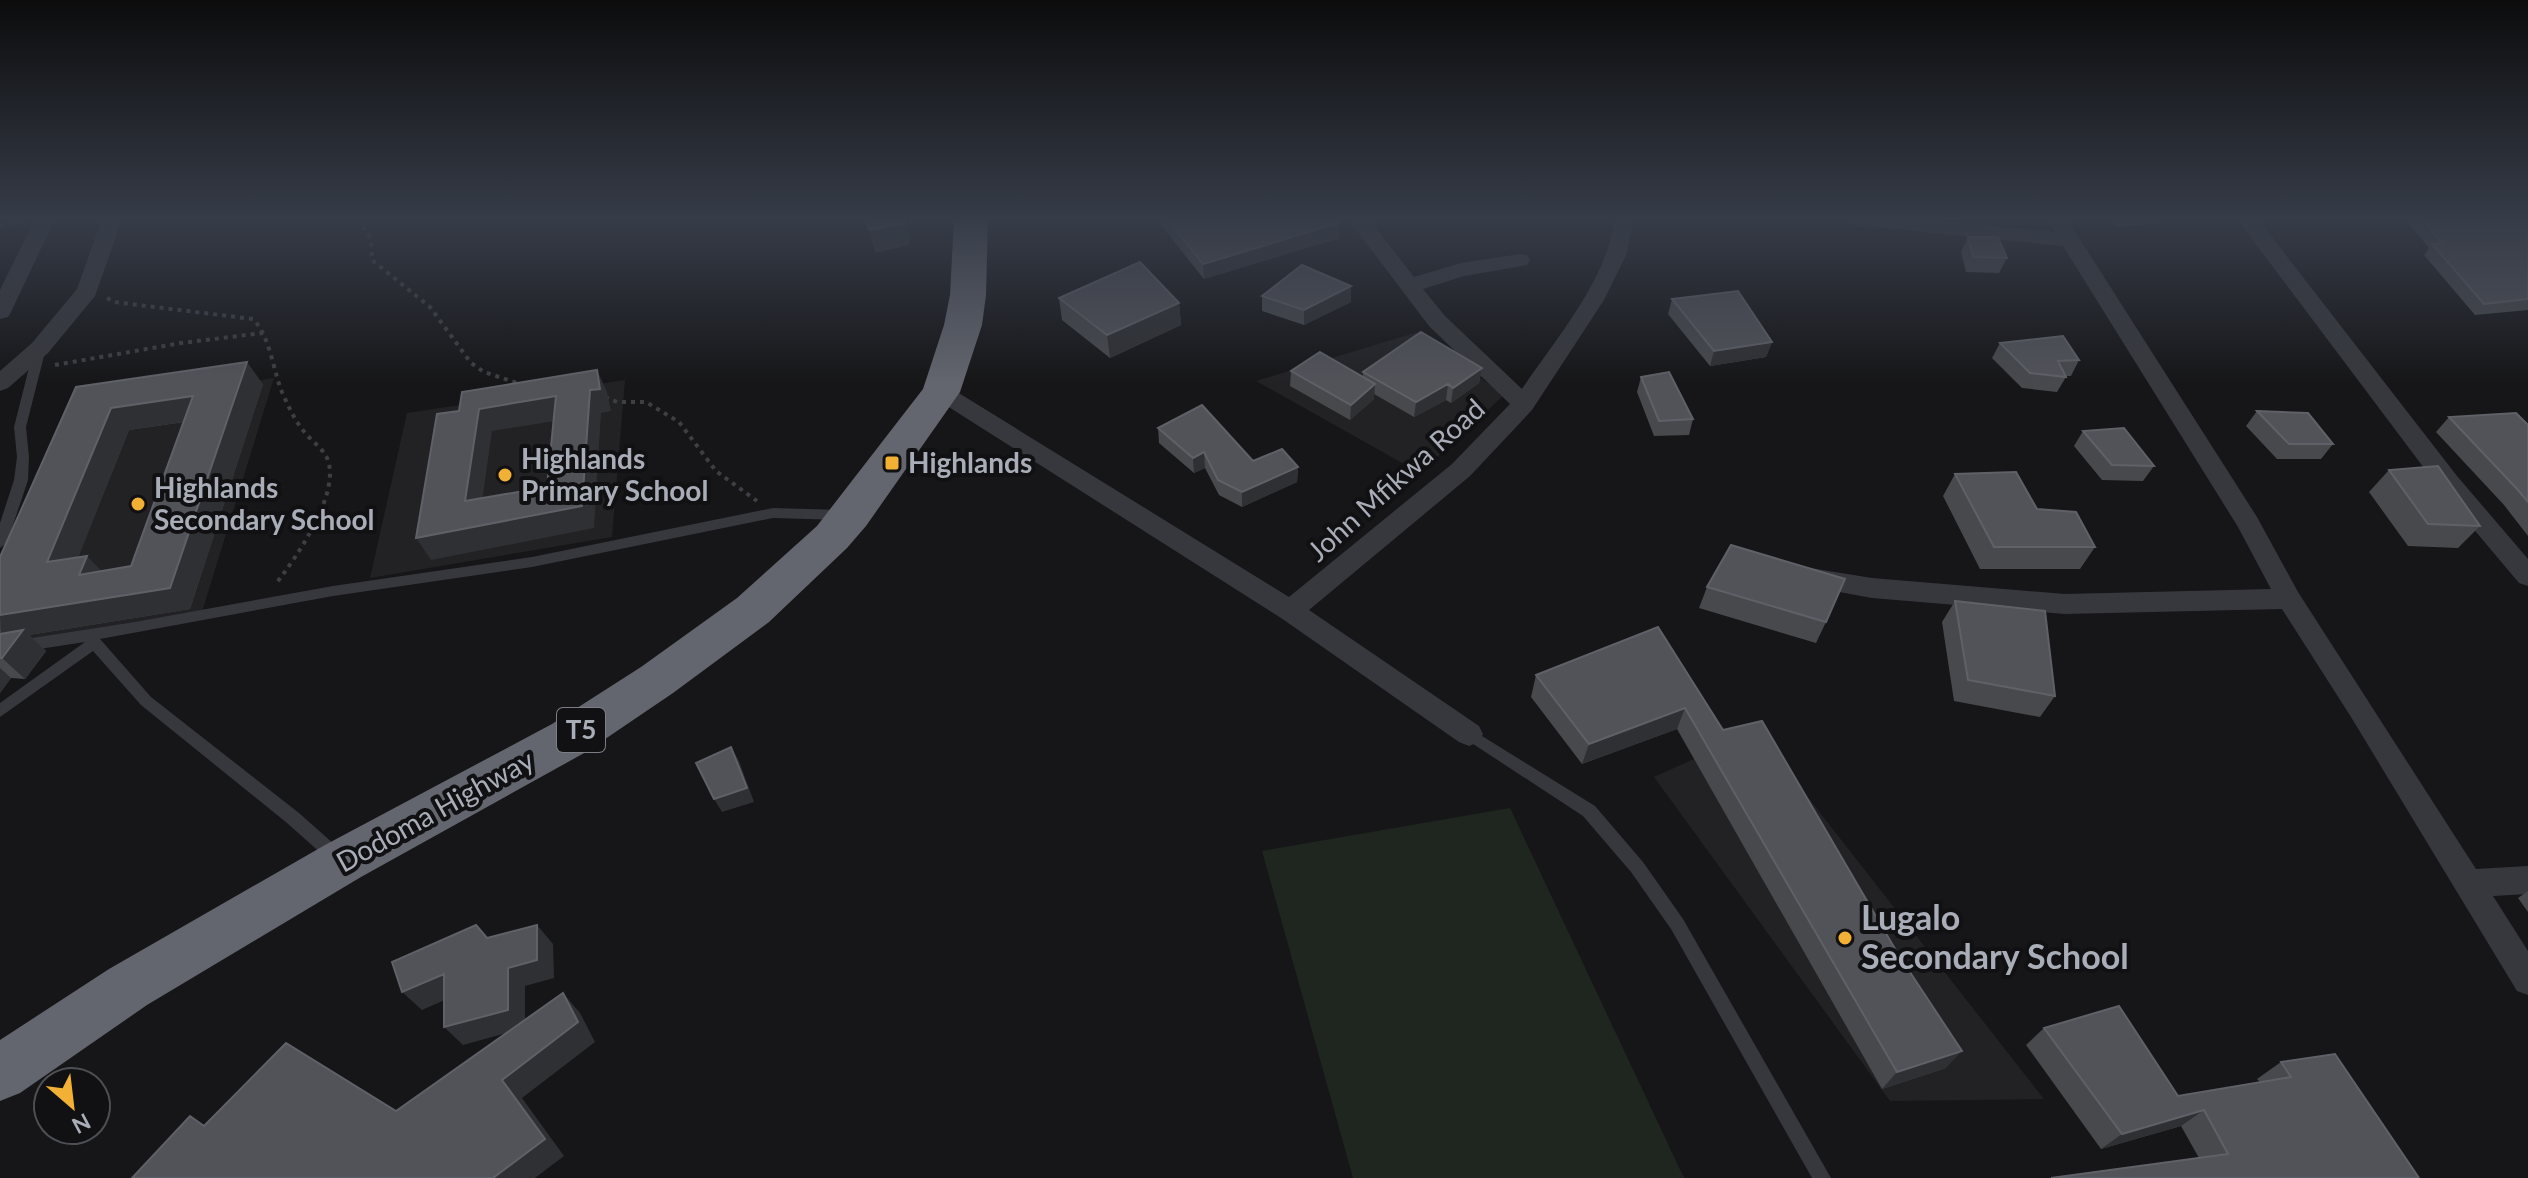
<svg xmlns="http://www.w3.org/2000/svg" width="2528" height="1178" viewBox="0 0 2528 1178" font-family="Lato,sans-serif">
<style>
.built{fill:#222225}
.green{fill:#1e261f}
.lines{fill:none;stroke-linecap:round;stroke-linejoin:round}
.path{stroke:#3d3f44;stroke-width:4;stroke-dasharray:4 5;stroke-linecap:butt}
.lane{fill:#37383d;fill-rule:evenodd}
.street{fill:#37383d;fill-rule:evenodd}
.highway{fill:#63666e;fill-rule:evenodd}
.wall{fill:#47494d;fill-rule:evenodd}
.shaded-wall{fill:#2f3033}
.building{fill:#525359;stroke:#5f6168;stroke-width:2;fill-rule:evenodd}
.poi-dot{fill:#f2b134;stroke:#111113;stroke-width:3}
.labels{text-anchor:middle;stroke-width:8;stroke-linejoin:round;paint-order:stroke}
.shield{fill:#111113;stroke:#7b7e86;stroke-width:2}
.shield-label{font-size:26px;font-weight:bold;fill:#a8adb8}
.poi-label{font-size:28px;font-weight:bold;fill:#a8adb8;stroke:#111113;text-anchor:start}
.street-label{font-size:28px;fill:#a8adb8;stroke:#111113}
.near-poi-label{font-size:34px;font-weight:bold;fill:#a8adb8;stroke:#111113;text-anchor:start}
</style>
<rect width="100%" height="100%" fill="#161618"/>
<path class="built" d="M 1418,332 L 1504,395 L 1420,473 L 1256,381 Z
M 274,378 L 202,612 L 0,647 L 84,406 Z
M 625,380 L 612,537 L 370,578 L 407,413 Z
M 1756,731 L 2044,1099 L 1890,1101 L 1654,777 Z"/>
<path class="green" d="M 1510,808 L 1684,1178 L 1353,1178 L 1262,851 Z"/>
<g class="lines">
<path class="path" d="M 359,219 L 371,240 L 372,260 L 430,307 L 471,363 L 484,372 L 520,384
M 0,226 L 22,221
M 107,298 L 114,302 L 253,319 C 270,336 273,370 282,392 C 289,408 296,423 307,435 C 314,443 323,449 327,458 C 342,492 296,558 275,585
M 55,365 L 181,343 L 263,333
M 605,397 L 617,402 L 646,402 L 679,422 L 716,471 L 757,501"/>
<path class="lane" d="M 40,344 L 46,348 L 26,427 L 29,457 L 28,480 L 7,543 L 0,548 L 0,523 L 14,480 L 17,457 L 14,427 L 34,348 Z
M 773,508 L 842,510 L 849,515 L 842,520 L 773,518 L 532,567 L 333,596 L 100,639 L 151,697 L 299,813 L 344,853 L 346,858 L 344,863 L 338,865 L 332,863 L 287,823 L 141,705 L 93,651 L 0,717 L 0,703 L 85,642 L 0,655 L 0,643 L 135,622 L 333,586 L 532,557 Z
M 1469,728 L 1595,806 L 1643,862 L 1683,919 L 1831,1178 L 1812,1178 L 1671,929 L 1631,872 L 1583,816 L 1464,738 L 1461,734 L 1464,730 Z"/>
<path class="street" d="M 35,219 L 55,219 L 11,312 L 8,317 L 0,319 L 0,290 Z
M 102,219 L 122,219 L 95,296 L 48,353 L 8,388 L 0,391 L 0,371 L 32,343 L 77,289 Z
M 1348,219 L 1369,219 L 1414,277 L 1461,263 L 1520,254 L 1527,255 L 1530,260 L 1527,265 L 1464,276 L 1423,289 L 1445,316 L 1522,389 C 1554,341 1609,278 1614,219 L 1634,219 L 1626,255 L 1604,300 L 1532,410 L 1470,476 L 1309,610 L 1479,726 L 1483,734 L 1479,742 L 1469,746 L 1459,742 L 1281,618 L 933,397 L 930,392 L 933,387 L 949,387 L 1289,597 L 1452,464 L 1510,404 L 1429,326 Z
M 1842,219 L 1917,219 L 2055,232 L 2047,219 L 2067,219 L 2257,517 L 2298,592 L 2476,869 L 2528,866 L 2528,894 L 2493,896 L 2528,951 L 2528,995 L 2517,991 L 2351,717 L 2282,609 L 2065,614 L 1872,598 L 1801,585 L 1797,578 L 1801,571 L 1810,568 L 1872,578 L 2065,594 L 2271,589 L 2238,527 L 2063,246 L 1852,225 Z
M 2237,219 L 2258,219 L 2457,476 L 2528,559 L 2528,586 L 2519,583 L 2439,488 Z"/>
<path class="highway" d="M 954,219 L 988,219 L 986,295 L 982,325 L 960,392 L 866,526 L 847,548 L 769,622 L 673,693 L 586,752 L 361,877 L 147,1005 L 20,1093 L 0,1101 L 0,1040 L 109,969 L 325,845 L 552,724 L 641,667 L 737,598 L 817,526 L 923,389 L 944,325 L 950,295 Z"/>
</g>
<path class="wall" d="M 1156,219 L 1336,219 L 1339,238 L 1204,279 Z
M 2110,219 L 2156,219 L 2153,224 L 2116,227 Z
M 2405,219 L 2528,219 L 2528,310 L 2475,315 L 2424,255 L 2429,248 Z
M 1968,237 L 2007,258 L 1999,273 L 1966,272 L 1961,252 Z
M 1262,296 L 1351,302 L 1304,325 L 1262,311 Z
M 1059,298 L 1179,303 L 1181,325 L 1110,358 L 1062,320 Z
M 1672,299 L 1772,342 L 1766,357 L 1710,366 L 1668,314 Z
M 2000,343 L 2079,360 L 2071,376 L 2065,376 L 2066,377 L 2057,392 L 2022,388 L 1992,358 Z
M 1482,368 L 1479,383 L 1451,403 L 1446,400 L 1414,417 L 1374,394 L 1374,399 L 1350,420 L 1290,386 L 1291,371 L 1363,377 L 1363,372 Z
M 1641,377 L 1693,419 L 1689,435 L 1654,436 L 1637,392 Z
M 263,384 L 190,609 L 29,635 L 46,651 L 25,679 L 11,678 L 0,693 L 0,557 L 76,387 ZM 184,422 L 131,566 L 102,571 L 78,557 L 129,430 Z
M 2257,411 L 2333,444 L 2321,459 L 2277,459 L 2246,426 Z
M 2449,417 L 2528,425 L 2528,536 L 2504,505 L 2436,432 Z
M 1158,428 L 1253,461 L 1298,467 L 1297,482 L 1242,507 L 1219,495 L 1205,468 L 1194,473 L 1159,443 Z
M 2083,431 L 2154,466 L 2143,481 L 2102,480 L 2074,446 Z
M 2389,470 L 2480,526 L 2458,548 L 2408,546 L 2369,492 Z
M 1955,474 L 2037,509 L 2095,547 L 2080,569 L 1980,569 L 1943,496 Z
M 1707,587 L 1826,622 L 1816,643 L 1699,608 Z
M 1955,601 L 2055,696 L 2040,717 L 1954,701 L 1942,622 Z
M 1658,627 L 1723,730 L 1946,1068 L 1882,1089 L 1677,729 L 1582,764 L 1531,697 L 1536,675 Z
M 2528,891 L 2528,912 L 2518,898 Z
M 2044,1028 L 2178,1096 L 2260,1082 L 2257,1079 L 2281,1062 L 2419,1178 L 2199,1158 L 2181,1126 L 2101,1149 L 2026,1045 Z"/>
<path class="shaded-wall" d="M 906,219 L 910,245 L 875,253 L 869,230 Z
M 1339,223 L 1339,238 L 1204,279 L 1203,264 Z
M 1351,286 L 1351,302 L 1304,325 L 1304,310 Z
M 1179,303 L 1181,325 L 1110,358 L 1107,335 Z
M 1772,342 L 1766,357 L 1710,366 L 1714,351 Z
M 247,362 L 263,384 L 190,609 L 29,635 L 46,651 L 25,679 L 2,658 L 0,615 L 170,588 Z
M 1482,368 L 1479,383 L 1451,403 L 1453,388 Z
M 597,370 L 607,392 L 611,411 L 601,413 L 594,528 L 431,560 L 416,538 L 582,506 L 590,390 Z
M 1375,384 L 1374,399 L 1350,420 L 1351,405 Z
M 1448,384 L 1446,400 L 1414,417 L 1416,402 Z
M 193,396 L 210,418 L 129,430 L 68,583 L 47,562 L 111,408 Z
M 556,396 L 567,419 L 492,431 L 479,523 L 465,501 L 479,409 Z
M 1204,452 L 1205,468 L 1194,473 L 1193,458 Z
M 1298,467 L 1297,482 L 1242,507 L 1242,492 Z
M 87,556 L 107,577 L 79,575 Z
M 0,668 L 11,678 L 0,693 Z
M 1685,708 L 1677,729 L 1582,764 L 1589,744 Z
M 731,747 L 739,761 L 754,802 L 722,812 L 714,799 Z
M 537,925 L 553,944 L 554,978 L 525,986 L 525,1028 L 463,1045 L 444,1027 L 508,968 Z
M 444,974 L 463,992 L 422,1010 L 402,992 Z
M 563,993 L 580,1013 L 595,1042 L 522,1098 L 564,1156 L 535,1178 L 493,1178 L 502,1080 Z
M 1962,1051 L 1946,1068 L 1882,1089 L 1897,1072 Z
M 2204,1110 L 2181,1126 L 2101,1149 L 2122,1134 Z"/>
<path class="building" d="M 866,219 L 904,219 L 905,223 L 869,230 Z
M 1167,219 L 1336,219 L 1339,223 L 1203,264 Z
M 2422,219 L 2528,219 L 2528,299 L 2484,304 L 2432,244 L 2442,243 Z
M 1968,237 L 1998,237 L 2007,258 L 1973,257 Z
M 1140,262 L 1179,303 L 1107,335 L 1059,298 Z
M 1302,265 L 1351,286 L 1304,310 L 1262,296 Z
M 1738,291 L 1772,342 L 1714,351 L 1672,299 Z
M 1421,332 L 1482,368 L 1453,388 L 1448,384 L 1416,402 L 1363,372 Z
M 2063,336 L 2079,360 L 2058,361 L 2066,377 L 2030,373 L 2000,343 Z
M 1320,352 L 1375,384 L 1351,405 L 1291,371 Z
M 247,362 L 170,588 L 0,615 L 0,557 L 76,387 ZM 193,396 L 131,566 L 79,575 L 87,556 L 47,562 L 111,408 Z
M 597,370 L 600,389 L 590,390 L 582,506 L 416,538 L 437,414 L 459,411 L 462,392 ZM 556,396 L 547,487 L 465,501 L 479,409 Z
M 1669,372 L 1693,419 L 1659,421 L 1641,377 Z
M 1202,405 L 1253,461 L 1282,449 L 1298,467 L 1242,492 L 1218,480 L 1204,452 L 1193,458 L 1158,428 Z
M 2257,411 L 2308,413 L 2333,444 L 2289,444 Z
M 2516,413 L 2528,425 L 2528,502 L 2518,490 L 2449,417 Z
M 2124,428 L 2154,466 L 2112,465 L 2083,431 Z
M 2438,466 L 2480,526 L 2428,524 L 2389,470 Z
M 2016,472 L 2037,509 L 2076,512 L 2095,547 L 1994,547 L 1955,474 Z
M 1731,545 L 1845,579 L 1826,622 L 1707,587 Z
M 1955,601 L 2045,611 L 2055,696 L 1968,680 Z
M 1658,627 L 1723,730 L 1762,721 L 1898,954 L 1962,1051 L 1897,1072 L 1685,708 L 1589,744 L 1536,675 Z
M 23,630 L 2,658 L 0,658 L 0,634 Z
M 731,747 L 747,788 L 714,799 L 696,763 Z
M 476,925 L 487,938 L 537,925 L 537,960 L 508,968 L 508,1010 L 444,1027 L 444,974 L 402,992 L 392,962 Z
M 563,993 L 578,1022 L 502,1080 L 545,1139 L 493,1178 L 132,1178 L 190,1116 L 204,1126 L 286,1043 L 396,1111 Z
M 2119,1006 L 2178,1096 L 2291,1077 L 2281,1062 L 2335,1054 L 2419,1178 L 2051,1178 L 2228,1154 L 2204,1110 L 2122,1134 L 2044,1028 Z"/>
<linearGradient id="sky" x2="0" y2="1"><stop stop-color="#0c0c0d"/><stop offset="0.57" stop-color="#363c48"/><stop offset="1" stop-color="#363c48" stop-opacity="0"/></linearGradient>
<rect width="2528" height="384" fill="url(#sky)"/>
<g class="poi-dot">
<rect x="884" y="455" width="16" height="16" rx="4"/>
<circle cx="505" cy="475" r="8"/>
<circle cx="138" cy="504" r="8"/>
<circle cx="1845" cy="938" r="8"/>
</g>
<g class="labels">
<rect class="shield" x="557" y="708" width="48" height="44" rx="6"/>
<g class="shield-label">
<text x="581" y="739">T5</text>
</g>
<g class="poi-label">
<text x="521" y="469">Highlands<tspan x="521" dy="32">Primary School</tspan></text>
<text x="908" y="473">Highlands</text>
<text x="154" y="498">Highlands<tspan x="154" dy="32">Secondary School</tspan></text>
</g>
<g class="street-label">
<text transform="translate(1396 480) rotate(-42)" y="10">John Mfikwa Road</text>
<text transform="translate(435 811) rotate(-29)" y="10">Dodoma Highway</text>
</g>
<g class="near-poi-label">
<text x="1861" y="930">Lugalo<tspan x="1861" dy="39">Secondary School</tspan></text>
</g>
</g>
<g transform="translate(72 1106) rotate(152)"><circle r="38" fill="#111113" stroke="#4d4f55" stroke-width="2"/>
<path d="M0-6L14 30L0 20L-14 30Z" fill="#f2b134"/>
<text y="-12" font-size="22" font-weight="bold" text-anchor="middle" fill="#a8adb8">N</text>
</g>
</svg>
